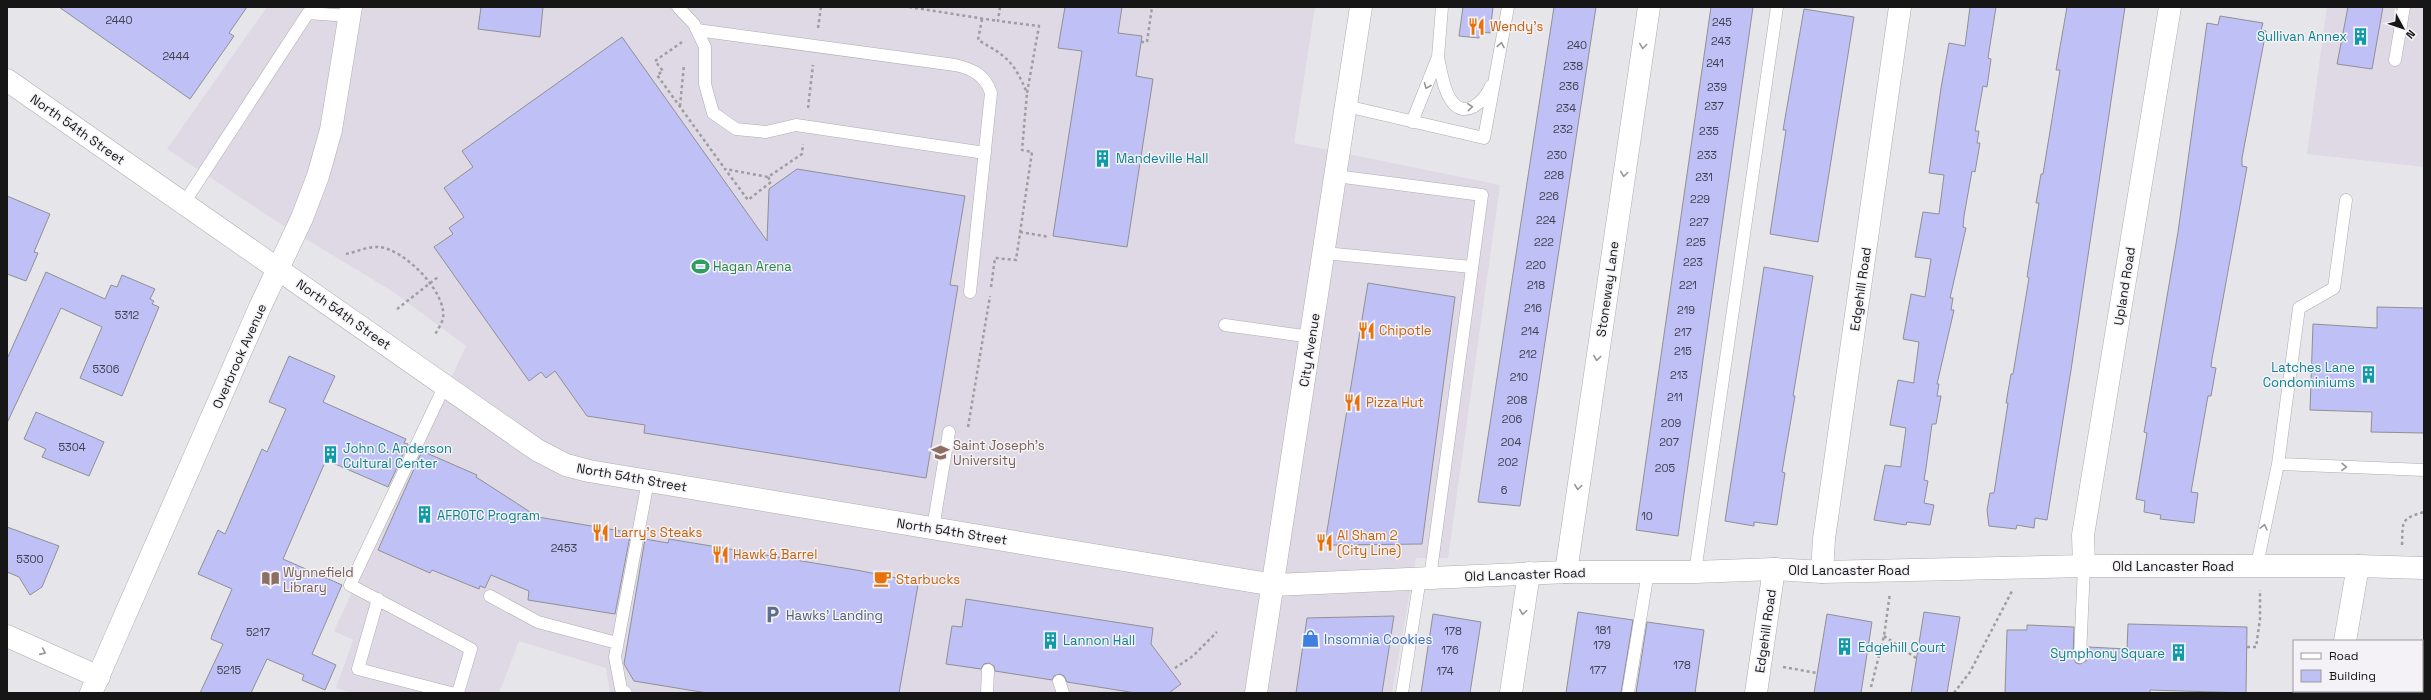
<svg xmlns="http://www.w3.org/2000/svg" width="2431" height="700" viewBox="0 0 2431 700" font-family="'Space Grotesk',sans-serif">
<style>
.built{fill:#ded9e4}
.building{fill:#bec0f6;stroke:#909094}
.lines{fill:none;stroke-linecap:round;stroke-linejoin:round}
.lane-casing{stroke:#aeacb0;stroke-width:13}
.street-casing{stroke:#aeacb0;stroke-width:23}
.secondary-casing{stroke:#aeacb0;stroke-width:23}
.highway-casing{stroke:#aeacb0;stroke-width:23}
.path{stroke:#9e9da0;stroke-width:2.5;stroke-dasharray:3 3;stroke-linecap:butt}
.lane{stroke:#fff;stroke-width:12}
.street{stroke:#fff;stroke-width:22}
.secondary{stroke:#fff;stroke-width:22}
.highway{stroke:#fff;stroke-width:22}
.oneway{stroke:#969697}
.labels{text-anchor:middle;stroke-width:3;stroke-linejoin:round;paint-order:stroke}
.number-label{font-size:11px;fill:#40404f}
.food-label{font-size:13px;fill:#c56008;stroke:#f4f2f6;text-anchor:start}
.culture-label{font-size:13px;fill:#0d838f;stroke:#f4f2f6;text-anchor:start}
.street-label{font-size:13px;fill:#161617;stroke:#f4f2f6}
.leisure-label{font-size:13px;fill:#27864d;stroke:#f4f2f6;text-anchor:start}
.education-label{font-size:13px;fill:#785e54;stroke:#f4f2f6;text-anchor:start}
.service-label{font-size:13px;fill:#4e5e75;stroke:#f4f2f6;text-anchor:start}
.shop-label{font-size:13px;fill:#366cbe;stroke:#f4f2f6;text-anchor:start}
</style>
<rect width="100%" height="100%" fill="#e6e5e9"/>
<path class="built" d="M 267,7 L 1315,7 L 1294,143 L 1500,185 L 1448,558 L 1416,558 L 1392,693 L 610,693 L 606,668 L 519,641 L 499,693 L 352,693 L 336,688 L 353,640 L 334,631 L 466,346 L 392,291 L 276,221 L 167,149 Z
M 2327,7 L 2424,7 L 2424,167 L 2307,154 Z"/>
<path class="building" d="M 59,7 L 247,7 L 229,33 L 234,36 L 190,99 Z
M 481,7 L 543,7 L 540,37 L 478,29 Z
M 1065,7 L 1122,7 L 1118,33 L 1142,36 L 1136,76 L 1153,79 L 1127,247 L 1053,236 L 1082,51 L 1058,48 Z
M 1463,7 L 1493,7 L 1490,33 L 1480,32 L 1479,38 L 1459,36 Z
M 1554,7 L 1596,7 L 1520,506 L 1478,502 Z
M 1711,7 L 1753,7 L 1678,536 L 1636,530 Z
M 1970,7 L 1996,7 L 1988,58 L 1991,59 L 1987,87 L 1983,86 L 1975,131 L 1979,131 L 1977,143 L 1980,143 L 1975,172 L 1972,171 L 1964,216 L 1963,227 L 1966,228 L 1950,298 L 1953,298 L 1951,310 L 1954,310 L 1937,384 L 1939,384 L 1937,396 L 1941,396 L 1936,424 L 1932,424 L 1926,468 L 1924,480 L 1928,481 L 1924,503 L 1934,505 L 1930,525 L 1907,522 L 1906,525 L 1874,520 L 1885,465 L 1901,467 L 1901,464 L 1906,428 L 1890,425 L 1898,380 L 1914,383 L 1914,380 L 1919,342 L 1903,339 L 1911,294 L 1925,297 L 1931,259 L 1915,257 L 1923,212 L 1939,214 L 1944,175 L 1929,173 L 1941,88 L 1949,43 L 1965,46 Z
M 2067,7 L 2125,7 L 2071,370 L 2047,520 L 2035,518 L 2034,528 L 2017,525 L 2016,529 L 1989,526 L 1987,510 L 1990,493 L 1994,493 L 2008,403 L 2006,403 L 2011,374 L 2013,374 L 2029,278 L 2027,277 L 2039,203 L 2036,203 L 2041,174 L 2043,174 L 2060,70 L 2056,70 Z
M 2348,7 L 2383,7 L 2372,69 L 2337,64 Z
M 1804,9 L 1854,17 L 1818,242 L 1770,234 L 1786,130 L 1783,130 Z
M 2220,16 L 2263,23 L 2261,30 L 2266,31 L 2242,158 L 2242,166 L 2247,167 L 2212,359 L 2211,367 L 2216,368 L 2211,396 L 2208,396 L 2191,492 L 2198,493 L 2194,523 L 2160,519 L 2161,515 L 2144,512 L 2145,501 L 2136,499 L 2147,433 L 2144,432 L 2178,232 L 2207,23 L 2218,25 Z
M 622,37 L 767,241 L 769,189 L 797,169 L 965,196 L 950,285 L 958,286 L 926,478 L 644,433 L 645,425 L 587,416 L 555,371 L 546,378 L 541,372 L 529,381 L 434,247 L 453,234 L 449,228 L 464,217 L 444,188 L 473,167 L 462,151 Z
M 7,196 L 50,214 L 34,252 L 38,253 L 26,281 L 7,274 Z
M 1764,267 L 1813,276 L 1793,396 L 1795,396 L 1782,472 L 1785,473 L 1777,525 L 1754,522 L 1754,526 L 1725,521 Z
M 46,272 L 105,299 L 111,285 L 117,287 L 122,275 L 155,289 L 150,299 L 154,301 L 152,304 L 159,307 L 122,396 L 80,378 L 102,327 L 61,308 L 7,423 L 7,359 Z
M 1368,283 L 1455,297 L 1422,544 L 1333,545 L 1326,537 Z
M 2377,307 L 2424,308 L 2424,433 L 2371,432 L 2372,412 L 2310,410 L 2313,324 L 2377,328 Z
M 289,356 L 335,376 L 323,402 L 406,439 L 404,443 L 408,444 L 388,487 L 326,460 L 283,559 L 342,585 L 312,654 L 336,665 L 325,690 L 302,680 L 304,675 L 267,659 L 251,693 L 200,693 L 223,644 L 211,639 L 212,635 L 232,589 L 198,574 L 218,530 L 225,534 L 262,449 L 267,452 L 286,409 L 269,402 Z
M 36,412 L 104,442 L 89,476 L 42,457 L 46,449 L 24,439 Z
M 422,451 L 477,475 L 476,477 L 538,517 L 621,531 L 621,535 L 630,536 L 615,614 L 528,600 L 529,591 L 491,575 L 485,588 L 480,586 L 479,589 L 432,570 L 430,573 L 378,550 Z
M 7,527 L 59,546 L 42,587 L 30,595 L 19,577 L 7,572 Z
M 645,539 L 668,543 L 669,539 L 856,570 L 897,578 L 896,582 L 918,585 L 899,693 L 707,693 L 634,681 L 624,664 Z
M 966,599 L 1153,628 L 1151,644 L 1181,684 L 1169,693 L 1136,693 L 1067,682 L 1064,676 L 1060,674 L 1054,676 L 1052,680 L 995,671 L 994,666 L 989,663 L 984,664 L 981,669 L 946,664 L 952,626 L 962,627 Z
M 1578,612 L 1633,620 L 1621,693 L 1566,693 Z
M 1924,612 L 1960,617 L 1947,693 L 1911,693 Z
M 1433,614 L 1481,622 L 1470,693 L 1421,693 Z
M 1827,614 L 1872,622 L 1861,693 L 1814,693 Z
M 1394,616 L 1382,693 L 1296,693 L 1307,618 Z
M 1647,622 L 1704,630 L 1695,693 L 1636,693 Z
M 2128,624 L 2247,627 L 2246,693 L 2150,690 L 2150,693 L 2005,693 L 2007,630 L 2027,630 L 2027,625 L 2074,627 L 2073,657 L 2076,663 L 2080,664 L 2086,661 L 2088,647 L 2127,649 Z"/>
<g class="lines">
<defs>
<path id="lane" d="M 678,7 L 694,24 L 705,47 L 705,84 L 713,113 L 736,129 L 766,132 L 796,125 L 985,153
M 697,30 L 955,65 C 973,69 985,75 991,93 L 970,292
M 1438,57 C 1441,70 1443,89 1451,100 C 1464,121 1485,101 1491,86
M 2395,60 L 2404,7
M 1346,106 L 1484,138 L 1508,7
M 1412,122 L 1438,57 L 1442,7
M 1336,176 L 1482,195 L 1430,578
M 184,203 L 308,13 L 349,16
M 1324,253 L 1472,267
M 1225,325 L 1311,337
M 445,385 L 350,585 L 471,649 L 458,693
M 2278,464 L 2299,308 L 2334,288 L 2346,200
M 933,528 L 949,432
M 2257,565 L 2278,464 L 2424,470
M 1695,572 L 1777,7
M 490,596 L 538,622 L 617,643
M 378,599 L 358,669 L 451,693
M 2080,657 L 2084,566
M 1059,681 L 1063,693
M 626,693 L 621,689 L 615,657 L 648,481
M 987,693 L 988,670
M 1402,693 L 1420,578
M 1628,693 L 1648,572"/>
<path id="street" d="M 2084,566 L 2083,535 L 2170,7
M 1566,572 L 1649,7
M 1822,572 L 1824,539 L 1900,7
M 7,636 L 99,677
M 2345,641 L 2358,566
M 1511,693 L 1529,573
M 1756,693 L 1774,569
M 2336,693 L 2336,691"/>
<path id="secondary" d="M 7,80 L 537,450 L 566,465 L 589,471 L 1274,585 L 1566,572 L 1695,572 L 1774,569 L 1822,572 L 2084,566 L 2358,566 L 2424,568
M 91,693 L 260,307 L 302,218 L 318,176 L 331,130 L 351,7"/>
<path id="highway" d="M 1256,693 L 1361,7"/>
</defs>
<use href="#lane" class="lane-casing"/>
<use href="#street" class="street-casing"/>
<use href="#secondary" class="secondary-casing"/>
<use href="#highway" class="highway-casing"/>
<path class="path" d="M 909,7 L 998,21
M 982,19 L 978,40 C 1008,57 1014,62 1027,93 L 1039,26 L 998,21 L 1000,7
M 818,28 L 821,7
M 682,42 L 655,61 L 663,71 L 657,75 L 725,169
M 1141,42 L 1147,42 L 1152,7
M 680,106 L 684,65
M 808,108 L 813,65
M 768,177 L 771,182 L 748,200 L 725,169 L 768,177 L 802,154 L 803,144
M 1020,232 L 1049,237
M 346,254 C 356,252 369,246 379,247 C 404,249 447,292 443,318 C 442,324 437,330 435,335
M 991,287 L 995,258 L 1016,260 L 1032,152 L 1022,150 L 1027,93
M 397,309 L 438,277
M 968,427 L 990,296
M 2402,545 C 2403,521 2400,519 2424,512
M 1884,636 L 1916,658
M 2247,647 L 2256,647 L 2260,619 L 2260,590
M 1783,667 L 1817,673
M 1175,668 L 1193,656 L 1217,632
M 1871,687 L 1884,636 L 1890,593
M 1954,693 L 1970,672 L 2012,591"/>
<use href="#lane" class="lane"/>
<use href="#street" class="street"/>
<use href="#secondary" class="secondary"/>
<use href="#highway" class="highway"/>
</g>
<defs><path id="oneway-chevron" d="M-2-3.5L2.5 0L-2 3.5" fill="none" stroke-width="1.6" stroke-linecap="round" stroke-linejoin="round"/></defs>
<g class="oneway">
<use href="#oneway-chevron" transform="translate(1501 45) rotate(-80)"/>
<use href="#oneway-chevron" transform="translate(1643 46) rotate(98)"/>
<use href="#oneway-chevron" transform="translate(1427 86) rotate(112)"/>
<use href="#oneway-chevron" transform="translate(1470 107) rotate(-5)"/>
<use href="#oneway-chevron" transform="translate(1624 174) rotate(98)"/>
<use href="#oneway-chevron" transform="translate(1597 358) rotate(98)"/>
<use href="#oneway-chevron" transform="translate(2344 467) rotate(2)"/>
<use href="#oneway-chevron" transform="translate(1578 487) rotate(98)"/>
<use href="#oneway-chevron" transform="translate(2264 527) rotate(-77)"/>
<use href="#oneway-chevron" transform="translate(1523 612) rotate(98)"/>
<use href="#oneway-chevron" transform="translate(43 652) rotate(24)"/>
</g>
<defs>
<symbol id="restaurant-bare" viewBox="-9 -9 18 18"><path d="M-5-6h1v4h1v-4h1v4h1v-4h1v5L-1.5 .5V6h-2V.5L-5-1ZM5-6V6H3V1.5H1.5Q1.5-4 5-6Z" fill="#e8710a" stroke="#f4f2f6" stroke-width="2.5" paint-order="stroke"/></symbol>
<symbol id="building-bare" viewBox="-9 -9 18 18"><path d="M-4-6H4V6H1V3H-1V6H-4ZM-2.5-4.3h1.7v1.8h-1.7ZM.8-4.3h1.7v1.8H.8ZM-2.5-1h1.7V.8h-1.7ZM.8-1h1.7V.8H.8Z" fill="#0f9aa8" stroke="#f4f2f6" stroke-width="2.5" paint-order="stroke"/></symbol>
<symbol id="stadium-bare" viewBox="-9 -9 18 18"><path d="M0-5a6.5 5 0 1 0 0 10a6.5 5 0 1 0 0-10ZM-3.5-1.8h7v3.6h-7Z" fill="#2e9e5b" stroke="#f4f2f6" stroke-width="2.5" paint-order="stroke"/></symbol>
<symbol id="university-bare" viewBox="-9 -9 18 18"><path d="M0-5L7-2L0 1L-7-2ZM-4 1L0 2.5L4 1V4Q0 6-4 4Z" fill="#8d6e63" stroke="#f4f2f6" stroke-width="2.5" paint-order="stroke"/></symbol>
<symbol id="library-bare" viewBox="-9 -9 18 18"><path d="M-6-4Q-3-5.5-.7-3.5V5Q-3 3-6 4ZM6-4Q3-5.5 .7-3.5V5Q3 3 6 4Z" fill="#8d6e63" stroke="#f4f2f6" stroke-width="2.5" paint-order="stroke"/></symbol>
<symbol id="cafe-bare" viewBox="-9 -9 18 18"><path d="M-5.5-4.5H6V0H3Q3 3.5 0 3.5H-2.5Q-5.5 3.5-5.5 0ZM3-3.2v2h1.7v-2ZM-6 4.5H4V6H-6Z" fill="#e8710a" stroke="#f4f2f6" stroke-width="2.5" paint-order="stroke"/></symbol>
<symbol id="parking-bare" viewBox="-9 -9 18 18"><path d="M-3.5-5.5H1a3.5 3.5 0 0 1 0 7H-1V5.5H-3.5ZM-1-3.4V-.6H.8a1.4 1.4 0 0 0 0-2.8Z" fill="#5c6f8a" stroke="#f4f2f6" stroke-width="2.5" paint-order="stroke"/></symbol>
<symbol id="shop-bare" viewBox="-9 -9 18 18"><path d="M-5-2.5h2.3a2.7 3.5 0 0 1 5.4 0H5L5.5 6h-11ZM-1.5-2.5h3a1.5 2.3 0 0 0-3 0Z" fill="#3f7fe0" stroke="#f4f2f6" stroke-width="2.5" paint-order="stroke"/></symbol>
</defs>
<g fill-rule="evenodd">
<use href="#restaurant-bare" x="1464" y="14" width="25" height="25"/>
<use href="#building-bare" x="2348" y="24" width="25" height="25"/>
<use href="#building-bare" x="1090" y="146" width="25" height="25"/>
<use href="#stadium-bare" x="688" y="254" width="25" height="25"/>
<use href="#restaurant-bare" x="1354" y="318" width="25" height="25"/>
<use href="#building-bare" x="2356" y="362" width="25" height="25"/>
<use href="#restaurant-bare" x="1340" y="390" width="25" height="25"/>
<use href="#university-bare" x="928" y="440" width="25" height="25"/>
<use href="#building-bare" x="318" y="442" width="25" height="25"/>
<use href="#building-bare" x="412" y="502" width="25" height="25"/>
<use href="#restaurant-bare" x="588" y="520" width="25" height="25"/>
<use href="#restaurant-bare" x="1312" y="530" width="25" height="25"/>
<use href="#restaurant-bare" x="708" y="542" width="25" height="25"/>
<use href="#library-bare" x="258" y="566" width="25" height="25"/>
<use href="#cafe-bare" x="870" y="566" width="25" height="25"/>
<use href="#parking-bare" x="760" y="602" width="25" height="25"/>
<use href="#shop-bare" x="1298" y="626" width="25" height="25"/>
<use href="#building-bare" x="1038" y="628" width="25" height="25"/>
<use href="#building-bare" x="1832" y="634" width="25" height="25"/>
<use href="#building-bare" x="2166" y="640" width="25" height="25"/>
</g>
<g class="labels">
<g class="number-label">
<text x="119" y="24">2440</text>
<text x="1722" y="26">245</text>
<text x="1721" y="45">243</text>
<text x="1577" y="49">240</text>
<text x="176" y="60">2444</text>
<text x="1715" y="67">241</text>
<text x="1573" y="70">238</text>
<text x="1569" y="90">236</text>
<text x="1717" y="91">239</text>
<text x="1714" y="110">237</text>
<text x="1566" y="112">234</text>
<text x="1563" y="133">232</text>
<text x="1709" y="135">235</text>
<text x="1557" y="159">230</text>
<text x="1707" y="159">233</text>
<text x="1554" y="179">228</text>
<text x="1704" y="181">231</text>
<text x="1549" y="200">226</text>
<text x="1700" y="203">229</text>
<text x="1546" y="224">224</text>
<text x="1699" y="226">227</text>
<text x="1544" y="246">222</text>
<text x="1696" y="246">225</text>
<text x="1693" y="266">223</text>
<text x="1536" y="269">220</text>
<text x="1536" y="289">218</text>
<text x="1688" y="289">221</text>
<text x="1533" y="312">216</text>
<text x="1686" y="314">219</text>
<text x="127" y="319">5312</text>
<text x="1530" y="335">214</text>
<text x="1683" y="336">217</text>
<text x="1683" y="355">215</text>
<text x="1528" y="358">212</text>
<text x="106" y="373">5306</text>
<text x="1679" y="379">213</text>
<text x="1519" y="381">210</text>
<text x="1675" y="401">211</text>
<text x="1517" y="404">208</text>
<text x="1512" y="423">206</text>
<text x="1671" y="427">209</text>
<text x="1511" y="446">204</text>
<text x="1669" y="446">207</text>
<text x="72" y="451">5304</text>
<text x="1508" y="466">202</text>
<text x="1665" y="472">205</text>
<text x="1504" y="494">6</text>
<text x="1647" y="520">10</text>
<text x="564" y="552">2453</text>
<text x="30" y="563">5300</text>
<text x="1603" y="634">181</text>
<text x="1453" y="635">178</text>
<text x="258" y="636">5217</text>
<text x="1602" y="649">179</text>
<text x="1450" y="654">176</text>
<text x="1682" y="669">178</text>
<text x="229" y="674">5215</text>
<text x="1598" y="674">177</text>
<text x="1445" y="675">174</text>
</g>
<g class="food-label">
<text x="1490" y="31">Wendy's</text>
<text x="1379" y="335">Chipotle</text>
<text x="1366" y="407">Pizza Hut</text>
<text x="614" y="537">Larry's Steaks</text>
<text x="1337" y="540">Al Sham 2<tspan x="1337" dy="15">(City Line)</tspan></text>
<text x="733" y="559">Hawk &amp; Barrel</text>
<text x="896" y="584">Starbucks</text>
</g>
<g class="culture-label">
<text x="2347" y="41" text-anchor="end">Sullivan Annex</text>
<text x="1116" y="163">Mandeville Hall</text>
<text x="2355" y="372" text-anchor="end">Latches Lane<tspan x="2355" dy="15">Condominiums</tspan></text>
<text x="343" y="453">John C. Anderson<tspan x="343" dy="15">Cultural Center</tspan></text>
<text x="437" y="520">AFROTC Program</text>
<text x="1063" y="645">Lannon Hall</text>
<text x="1858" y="652">Edgehill Court</text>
<text x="2165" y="658" text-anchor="end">Symphony Square</text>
</g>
<g class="street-label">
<text transform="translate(78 129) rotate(35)" y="5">North 54th Street</text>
<text transform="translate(2124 286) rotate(-81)" y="5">Upland Road</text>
<text transform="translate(1607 289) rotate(-82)" y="5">Stoneway Lane</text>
<text transform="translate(1860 289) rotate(-82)" y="5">Edgehill Road</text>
<text transform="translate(344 314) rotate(35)" y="5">North 54th Street</text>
<text transform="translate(1309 350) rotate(-81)" y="5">City Avenue</text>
<text transform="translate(239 356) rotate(-66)" y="5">Overbrook Avenue</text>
<text transform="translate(632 477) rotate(10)" y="5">North 54th Street</text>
<text transform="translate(952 531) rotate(9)" y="5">North 54th Street</text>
<text x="2173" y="571">Old Lancaster Road</text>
<text x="1849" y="575">Old Lancaster Road</text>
<text transform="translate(1525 574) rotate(-2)" y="5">Old Lancaster Road</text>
<text transform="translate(1765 631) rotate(-82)" y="5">Edgehill Road</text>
</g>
<g class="leisure-label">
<text x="713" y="271">Hagan Arena</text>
</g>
<g class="education-label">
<text x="953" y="450">Saint Joseph's<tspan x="953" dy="15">University</tspan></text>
<text x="283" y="577">Wynnefield<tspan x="283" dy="15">Library</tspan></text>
</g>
<g class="service-label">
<text x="786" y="620">Hawks' Landing</text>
</g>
<g class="shop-label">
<text x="1324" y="644">Insomnia Cookies</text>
</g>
</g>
<rect width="2431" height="700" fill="none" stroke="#161617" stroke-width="16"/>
<rect x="2293" y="640" width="130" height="52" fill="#f4f2f6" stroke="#9b9a9d"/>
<rect x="2301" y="653" width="20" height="6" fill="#ffffff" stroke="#9b9a9d"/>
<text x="2329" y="660" font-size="12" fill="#161617">Road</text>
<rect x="2301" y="670" width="20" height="12" fill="#bec0f6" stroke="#9b9a9d"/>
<text x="2329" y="680" font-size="12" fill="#161617">Building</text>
<g transform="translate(2403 28) rotate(130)" stroke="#f4f2f6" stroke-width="3" paint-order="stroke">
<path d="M0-3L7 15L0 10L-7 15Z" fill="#161617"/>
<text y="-6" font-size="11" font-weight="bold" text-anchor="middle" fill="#161617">N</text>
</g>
</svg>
